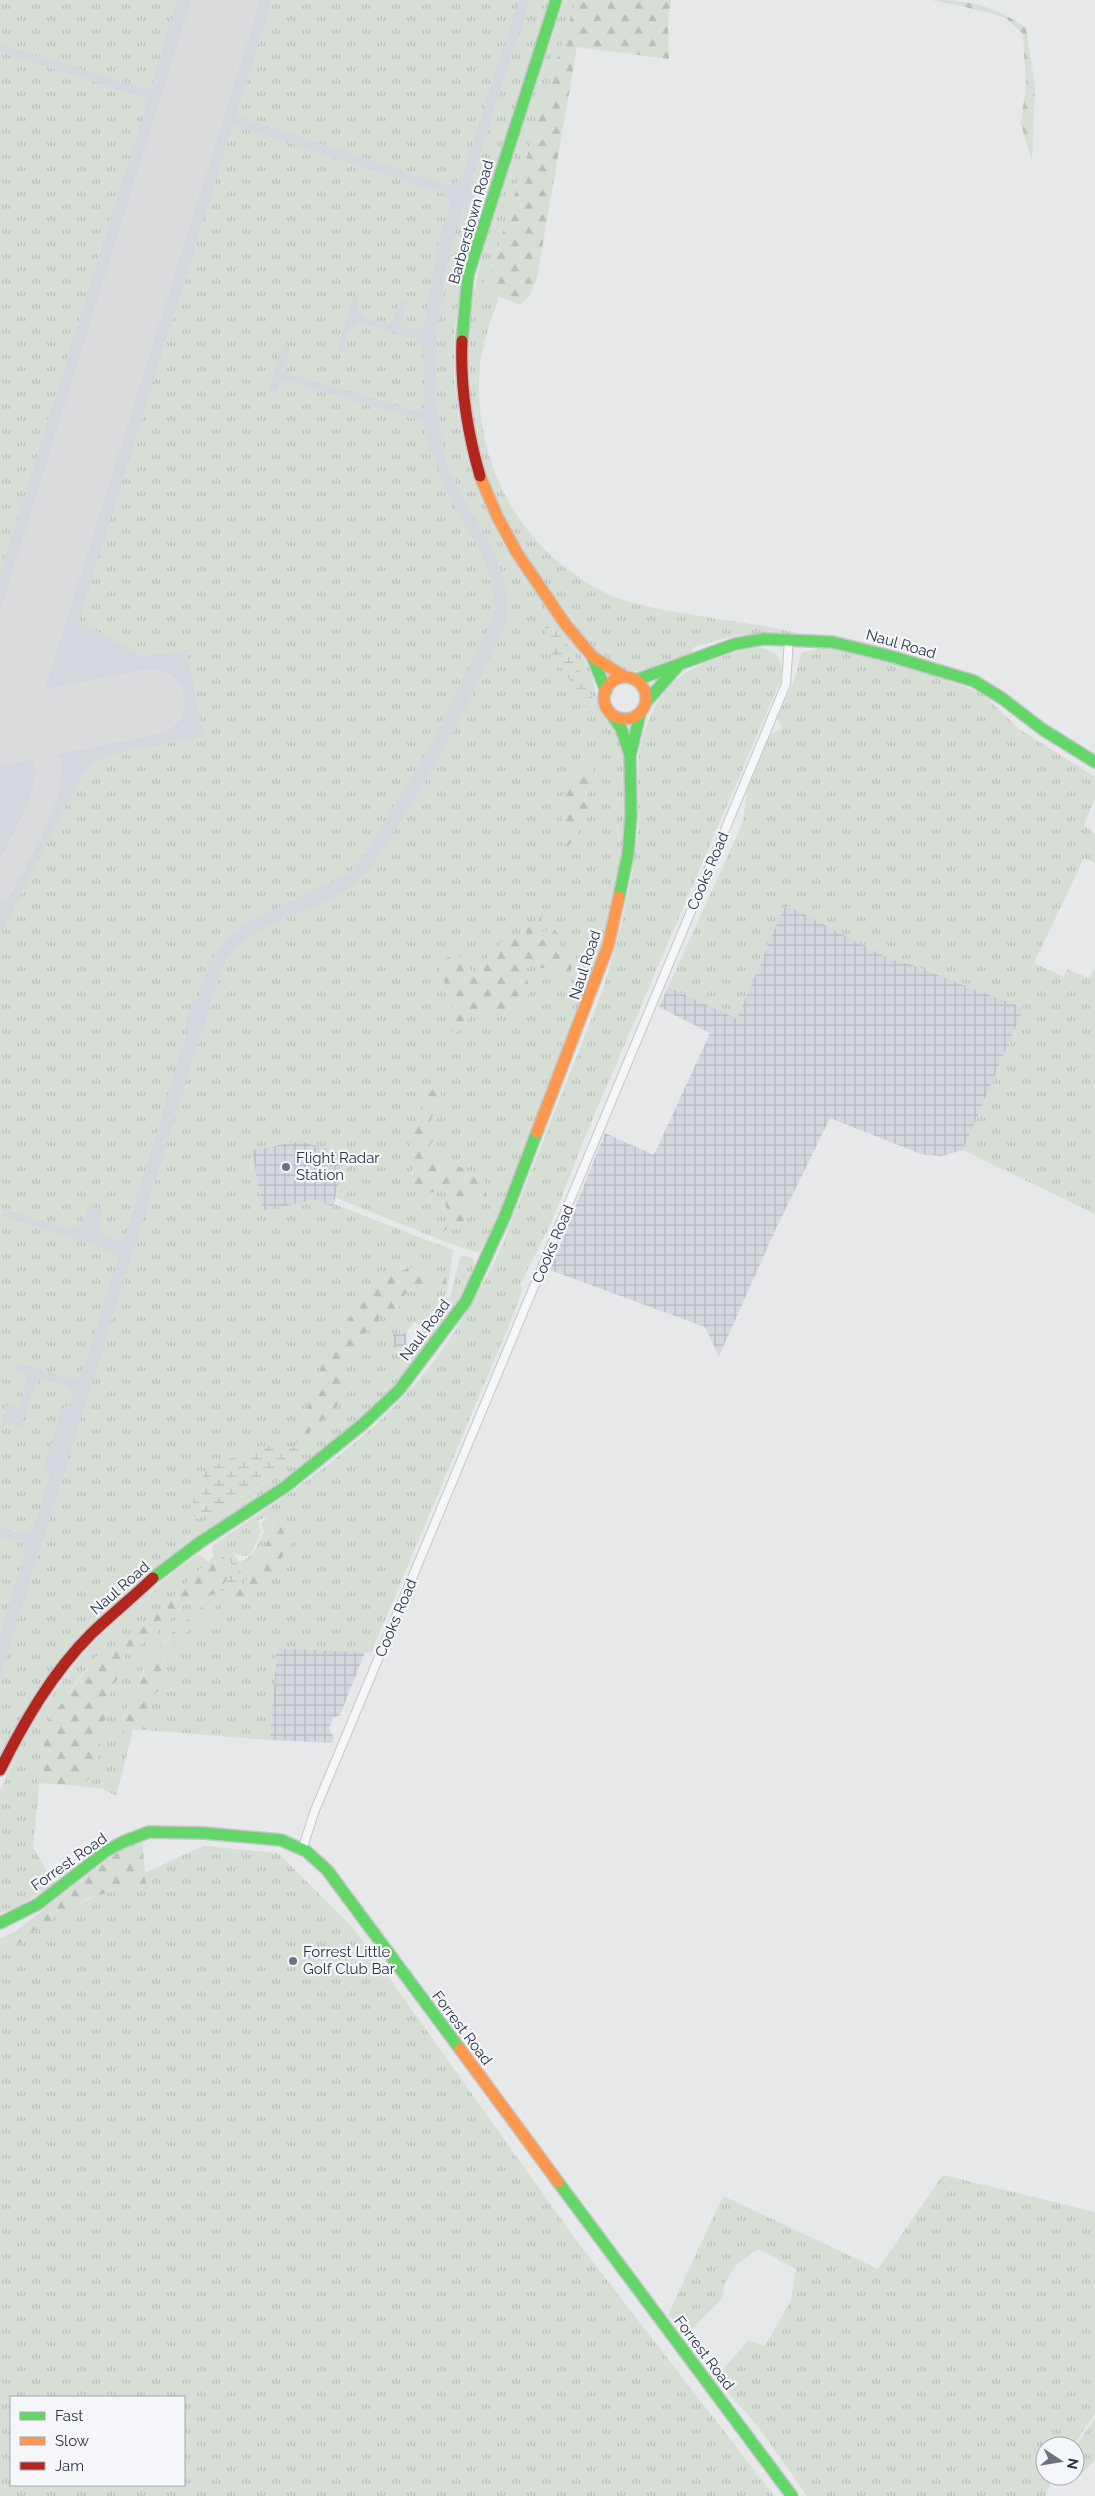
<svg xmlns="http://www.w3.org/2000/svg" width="1095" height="2496" viewBox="0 0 1095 2496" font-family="Raleway,sans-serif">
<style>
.built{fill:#d4d7dd}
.industrial{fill:url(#industrial-grid)}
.grass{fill:url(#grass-tufts);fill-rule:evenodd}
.forest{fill:url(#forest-firs)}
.wetland{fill:url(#wetland-marsh)}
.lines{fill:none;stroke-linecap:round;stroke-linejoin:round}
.taxiway{stroke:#dadcde;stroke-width:26}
.runway{stroke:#dadcde;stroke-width:66}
.street-casing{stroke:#c4c6c8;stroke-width:10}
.fast-casing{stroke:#c4c6c8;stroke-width:14}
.slow-casing{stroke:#c4c6c8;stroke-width:14}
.jam-casing{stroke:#c4c6c8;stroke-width:14}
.street{stroke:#f5f6f7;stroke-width:8}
.fast{stroke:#63d668;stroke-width:11}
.slow{stroke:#ff974d;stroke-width:11}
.jam{stroke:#b3261e;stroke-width:11}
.poi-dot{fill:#6c737f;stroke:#f4f6f9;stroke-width:2}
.labels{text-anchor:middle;stroke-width:4.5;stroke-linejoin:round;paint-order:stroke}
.street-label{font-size:15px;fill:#2b3445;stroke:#f4f6f9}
.poi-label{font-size:15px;fill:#2b3445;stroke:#f4f6f9;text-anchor:start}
</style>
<defs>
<pattern id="industrial-grid" width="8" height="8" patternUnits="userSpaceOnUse" patternTransform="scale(1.25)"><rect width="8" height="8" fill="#d4d7dd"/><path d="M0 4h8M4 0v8" fill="none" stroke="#b6b9bf"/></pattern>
<pattern id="grass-tufts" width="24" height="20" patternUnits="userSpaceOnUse" patternTransform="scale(1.25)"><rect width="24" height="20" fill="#d6ded6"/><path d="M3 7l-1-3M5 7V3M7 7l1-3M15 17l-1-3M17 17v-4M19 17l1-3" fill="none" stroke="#b8bfb9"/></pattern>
<pattern id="forest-firs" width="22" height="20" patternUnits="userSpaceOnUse" patternTransform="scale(1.25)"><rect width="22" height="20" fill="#d6ded6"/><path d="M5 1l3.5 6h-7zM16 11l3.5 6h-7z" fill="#b8bfb9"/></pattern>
<pattern id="wetland-marsh" width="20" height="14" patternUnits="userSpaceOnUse" patternTransform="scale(1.25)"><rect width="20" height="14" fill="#d6ded6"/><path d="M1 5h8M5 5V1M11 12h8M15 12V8" fill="none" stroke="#b8bfb9"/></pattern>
</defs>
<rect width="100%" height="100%" fill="#e6e8ea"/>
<path class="built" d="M 0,0 L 539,0 L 467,220 L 451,281 L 455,458 L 523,592 L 0,1712 Z"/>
<path class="industrial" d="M 785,904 L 890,959 L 910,964 L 1024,1008 L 963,1150 L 941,1156 L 921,1154 L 830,1118 L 774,1233 L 719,1356 L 705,1327 L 550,1270 L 605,1133 L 654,1155 L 710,1033 L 659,1007 L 668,987 L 737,1018 Z
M 300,1141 L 346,1154 L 333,1207 L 314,1200 L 263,1211 L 251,1150 Z
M 406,1333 L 407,1348 L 394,1348 L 393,1334 Z
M 277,1648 L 365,1652 L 340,1715 L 333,1718 L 329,1728 L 334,1738 L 332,1743 L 270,1740 Z"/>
<path class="grass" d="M 0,0 L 177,0 L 150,90 L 0,44 Z
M 272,0 L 519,0 L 461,179 L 458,182 L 447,185 L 236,116 Z
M 530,0 L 551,0 L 491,186 L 484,195 L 474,195 L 469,186 Z
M 564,0 L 576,0 L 491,270 L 485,276 L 483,286 L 499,297 C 490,324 479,351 479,381 C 477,477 531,565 623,600 C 638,605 655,608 670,611 C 713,619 755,623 797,633 L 737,635 L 694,647 L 691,654 C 678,659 663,668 649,670 C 604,679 582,632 559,602 C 543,580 525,557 512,533 C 464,445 459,347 483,251 Z
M 0,52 L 148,99 L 0,575 Z
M 233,125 L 440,192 L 450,199 L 449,208 L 436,251 L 424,327 L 415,330 L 400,326 L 406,301 L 400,300 L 393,322 L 389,324 L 364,317 L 357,307 L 359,298 L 354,296 L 337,350 L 342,352 L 348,333 L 357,324 L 363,323 L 415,339 L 423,347 L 425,407 L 416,411 L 289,374 L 285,365 L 290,348 L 283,345 L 269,390 L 276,392 L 282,381 L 287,381 L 424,421 L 429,453 L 434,455 C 437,464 439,473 442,481 C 462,529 499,561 494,616 L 431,745 L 364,855 L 349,873 L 250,921 L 233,932 L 220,946 L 208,965 L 198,998 L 192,1002 L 185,1026 L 187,1032 L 125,1236 L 118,1240 L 103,1235 L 99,1223 L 102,1210 L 89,1206 C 85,1217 82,1227 69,1229 L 5,1210 L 3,1216 L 106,1249 L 117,1256 L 118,1260 L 81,1375 L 73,1379 L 18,1363 L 15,1370 L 25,1375 L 26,1383 L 19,1408 L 7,1404 L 0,1426 L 0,936 L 80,778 L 93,763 L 112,754 L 204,736 L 186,650 L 143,657 L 79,621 Z
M 469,204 L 477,207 L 479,216 L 464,269 L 454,334 L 454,379 L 459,419 L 468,462 L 502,542 L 528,582 L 573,641 L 591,671 L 599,709 L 619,737 L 625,757 L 627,811 L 621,872 L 606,940 L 498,1222 L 488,1242 L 485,1242 L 479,1253 L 456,1246 L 336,1198 L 346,1154 L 299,1141 L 252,1150 L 263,1211 L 314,1200 L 333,1207 L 334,1204 L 453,1250 L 447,1292 L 422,1326 L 414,1322 L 406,1333 L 393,1334 L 394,1348 L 408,1349 L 425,1330 L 451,1294 L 460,1257 L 464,1255 L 474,1259 L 474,1269 C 436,1351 372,1416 300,1468 C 241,1510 179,1546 125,1594 C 107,1611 88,1628 73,1648 C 46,1683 24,1722 0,1758 L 0,1677 L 222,967 C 249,919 314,916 355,884 C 369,873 379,855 389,839 C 433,774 473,698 504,626 C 519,565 469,522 449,469 C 442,450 440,429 438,409 C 431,339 442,274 463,207 ZM 546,626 L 555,626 L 593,699 L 593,714 L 586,711 L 584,701 L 550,651 ZM 417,1153 L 478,1177 L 482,1201 L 411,1174 ZM 275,1477 L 220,1509 L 207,1512 Z
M 756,647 C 776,649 785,659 781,679 L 585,1137 L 552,1221 L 521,1283 L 522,1290 L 512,1318 L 371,1653 L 277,1648 L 270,1740 L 133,1729 L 169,1650 L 212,1605 L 263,1584 L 276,1518 L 259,1562 L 242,1587 L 240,1562 L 253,1554 L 264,1531 L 260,1524 L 269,1516 L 258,1520 L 261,1532 L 252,1553 L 245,1556 L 233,1554 L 232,1569 L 219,1551 L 214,1556 L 212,1553 L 213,1545 C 298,1488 385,1432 445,1346 C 465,1317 482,1286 498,1255 L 602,992 C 619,939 631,888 638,833 C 640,807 636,782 639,757 C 640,744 644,732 649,720 C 668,670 708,659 756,647 Z
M 823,647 L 878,659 L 944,679 L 983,694 L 1019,729 L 1095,777 L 1095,798 L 1084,825 L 1095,834 L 1095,863 L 1084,858 L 1034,963 L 1064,977 L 1067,969 L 1089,978 L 1095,969 L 1095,1214 L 963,1150 L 1024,1008 L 910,964 L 890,959 L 785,904 L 737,1019 L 668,987 L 743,822 L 747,791 L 770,734 L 782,729 L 777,718 L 793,684 L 802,653 Z
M 42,1379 L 67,1386 L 74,1398 L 73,1402 L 62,1409 L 44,1465 L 50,1476 L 33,1530 C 24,1537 8,1532 0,1525 L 0,1427 L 4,1428 L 6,1422 L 21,1427 L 34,1386 Z
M 0,1536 L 20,1542 L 26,1552 L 0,1634 Z
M 196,1555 L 202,1556 L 208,1562 L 121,1647 L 96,1657 L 76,1682 L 36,1743 L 42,1755 L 33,1848 L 55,1883 L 16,1908 L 0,1914 L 0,1791 L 22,1742 L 43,1708 L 74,1665 L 97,1639 L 139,1599 Z
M 219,1593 L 173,1632 L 143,1670 L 134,1698 L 122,1718 L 120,1729 L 131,1738 L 116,1796 L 104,1789 L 80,1786 L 94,1774 L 111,1690 L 122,1670 L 125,1653 L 150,1639 L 186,1603 Z
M 203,1846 L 278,1853 L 355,1930 L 579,2244 L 774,2496 L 0,2496 L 0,1946 L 85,1901 ZM 11,2397 L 184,2397 L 184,2485 L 11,2485 Z
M 943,2175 L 1095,2212 L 1095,2414 L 1073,2446 L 1045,2446 L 1045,2476 L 1054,2476 L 1045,2496 L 807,2496 L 757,2425 L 715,2378 L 749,2340 L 765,2346 L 791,2300 L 796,2269 L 758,2249 L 737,2264 L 724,2284 L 722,2299 L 689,2332 L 668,2315 L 723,2196 L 878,2269 Z
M 1095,2418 L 1095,2460 L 1075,2480 L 1066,2476 L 1075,2476 L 1075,2447 Z"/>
<path class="forest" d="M 576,0 L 671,0 L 668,25 L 669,59 L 577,47 L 537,278 L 530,295 L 521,305 L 499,297 L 483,287 L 485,276 L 491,270 Z
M 931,0 C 969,0 995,6 1026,28 L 1035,85 L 1032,162 L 1021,124 L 1026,85 L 1023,34 L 1007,19 L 988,12 Z
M 595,756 L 594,772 L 588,794 L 590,815 L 581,821 L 578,835 L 565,849 L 560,805 L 576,765 Z
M 542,914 L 539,932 L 554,929 L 561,937 L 559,949 L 577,954 L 570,973 L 524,965 L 530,992 L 521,1009 L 477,1010 L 453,1036 L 453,1007 L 438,963 L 456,953 L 475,975 L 482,963 L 503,941 L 525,938 L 527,929 Z
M 439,1079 L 441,1096 L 429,1124 L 434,1139 L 425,1152 L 483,1177 L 488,1201 L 460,1201 L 465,1224 L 454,1222 L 439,1236 L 448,1214 L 445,1202 L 456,1190 L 447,1188 L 430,1193 L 426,1184 L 414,1184 L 410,1145 L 423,1101 Z
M 422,1264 L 421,1272 L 436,1276 L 445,1271 L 447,1287 C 417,1287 409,1279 398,1310 L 380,1314 L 377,1327 L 360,1335 L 341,1374 L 344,1399 L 297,1444 L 294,1435 L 306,1412 L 325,1355 L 357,1306 L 390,1275 Z
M 277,1517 L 285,1536 L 293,1541 L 260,1589 L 246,1598 L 227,1599 L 214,1607 L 208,1619 L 192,1627 L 171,1648 L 158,1691 L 146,1703 L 153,1730 L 133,1729 L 131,1738 L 120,1729 C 122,1716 129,1709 134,1697 C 141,1681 146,1664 153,1649 L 165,1644 L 173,1632 L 218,1593 L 186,1603 L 150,1639 L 125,1653 L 122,1670 L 111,1690 L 94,1774 L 80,1786 L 38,1783 L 42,1755 L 32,1751 L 50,1719 L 96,1657 L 121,1647 L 219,1551 L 232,1569 L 220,1592 L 242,1587 L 259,1562 Z
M 142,1840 L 146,1884 L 90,1897 L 34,1930 L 13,1949 L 8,1945 L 0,1955 L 0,1939 L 16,1931 L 108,1859 L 130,1844 Z"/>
<path class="wetland" d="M 545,626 L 555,626 L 570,648 L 593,699 L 593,715 L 586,712 L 584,701 L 550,651 Z
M 261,1446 L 288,1446 L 299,1449 L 302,1455 C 278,1475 253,1490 226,1505 C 215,1512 207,1512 196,1521 C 186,1505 199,1485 206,1469 Z
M 233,1554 L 240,1562 L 242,1587 L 219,1593 L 232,1569 L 230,1556 Z"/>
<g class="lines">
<path class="taxiway" d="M 0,887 C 14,859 57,790 47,761 C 41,743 21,737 4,731"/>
<path class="runway" d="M 0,722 L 226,0
M 0,732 L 152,702"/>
<defs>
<path id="street" d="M 303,1847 L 315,1810 L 786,684 L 789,639"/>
<path id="fast" d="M 462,341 L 468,275 L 556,0
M 592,656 L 606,691
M 636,680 L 735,644 L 764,639 L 832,642 L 890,656 L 974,681 L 1003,699 L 1042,729 L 1095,762
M 646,702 L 677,667
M 612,715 L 621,728 L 630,755
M 619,897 L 628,854 L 631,815 L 630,756 L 640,714
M 153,1578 L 199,1543 L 285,1487 L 363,1424 L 399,1390 L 466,1301 L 505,1216 L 537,1132
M 0,1923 L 38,1904 L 106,1851 L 125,1841 L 149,1832 L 204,1833 L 281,1840 L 306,1851 L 327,1870 L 460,2049
M 558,2182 L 792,2496"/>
<path id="slow" d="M 480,476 L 497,516 L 517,553 L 566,625 L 593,657 L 625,677
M604 698a21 21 0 1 1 42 0a21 21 0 1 1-42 0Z
M 537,1132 L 608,946 L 619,897
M 460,2049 L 558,2182"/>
<path id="jam" d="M 462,341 C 460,388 467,431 480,476
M 0,1770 C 24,1722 52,1673 91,1634 C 111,1615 133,1597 153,1578"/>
</defs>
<use href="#street" class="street-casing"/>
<use href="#fast" class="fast-casing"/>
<use href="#slow" class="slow-casing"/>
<use href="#jam" class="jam-casing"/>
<use href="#street" class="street"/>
<use href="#fast" class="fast"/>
<use href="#slow" class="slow"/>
<use href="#jam" class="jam"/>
</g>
<g class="poi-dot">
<circle cx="286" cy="1167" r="5"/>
<circle cx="293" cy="1961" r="5"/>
</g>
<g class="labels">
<g class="street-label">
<text transform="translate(471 222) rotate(-74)" y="5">Barberstown Road</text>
<text transform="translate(901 644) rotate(16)" y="5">Naul Road</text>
<text transform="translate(708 871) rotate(-67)" y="5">Cooks Road</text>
<text transform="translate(585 965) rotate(-72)" y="5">Naul Road</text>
<text transform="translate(553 1244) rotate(-67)" y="5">Cooks Road</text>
<text transform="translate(425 1330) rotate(-53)" y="5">Naul Road</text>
<text transform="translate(120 1588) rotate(-41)" y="5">Naul Road</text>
<text transform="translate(396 1618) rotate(-67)" y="5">Cooks Road</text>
<text transform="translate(69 1862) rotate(-35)" y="5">Forrest Road</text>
<text transform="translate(462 2028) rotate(53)" y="5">Forrest Road</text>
<text transform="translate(704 2353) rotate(53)" y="5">Forrest Road</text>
</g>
<g class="poi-label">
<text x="296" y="1163">Flight Radar<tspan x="296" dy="17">Station</tspan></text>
<text x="303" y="1957">Forrest Little<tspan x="303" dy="17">Golf Club Bar</tspan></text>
</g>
</g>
<rect x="10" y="2396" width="175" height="90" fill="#f4f6f9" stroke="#a4a8b1"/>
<rect x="20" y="2412" width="25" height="8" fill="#63d668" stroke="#a4a8b1"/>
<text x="55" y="2421" font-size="15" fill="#2b3445">Fast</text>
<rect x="20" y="2437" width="25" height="8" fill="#ff974d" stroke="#a4a8b1"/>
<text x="55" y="2446" font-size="15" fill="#2b3445">Slow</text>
<rect x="20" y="2462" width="25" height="8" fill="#b3261e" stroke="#a4a8b1"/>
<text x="55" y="2471" font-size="15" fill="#2b3445">Jam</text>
<g transform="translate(1060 2461) rotate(102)"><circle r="24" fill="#f4f6f9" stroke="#a4a8b1"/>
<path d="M0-4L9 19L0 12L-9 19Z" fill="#6c737f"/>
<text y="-8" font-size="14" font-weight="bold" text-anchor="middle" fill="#2b3445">N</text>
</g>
</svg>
